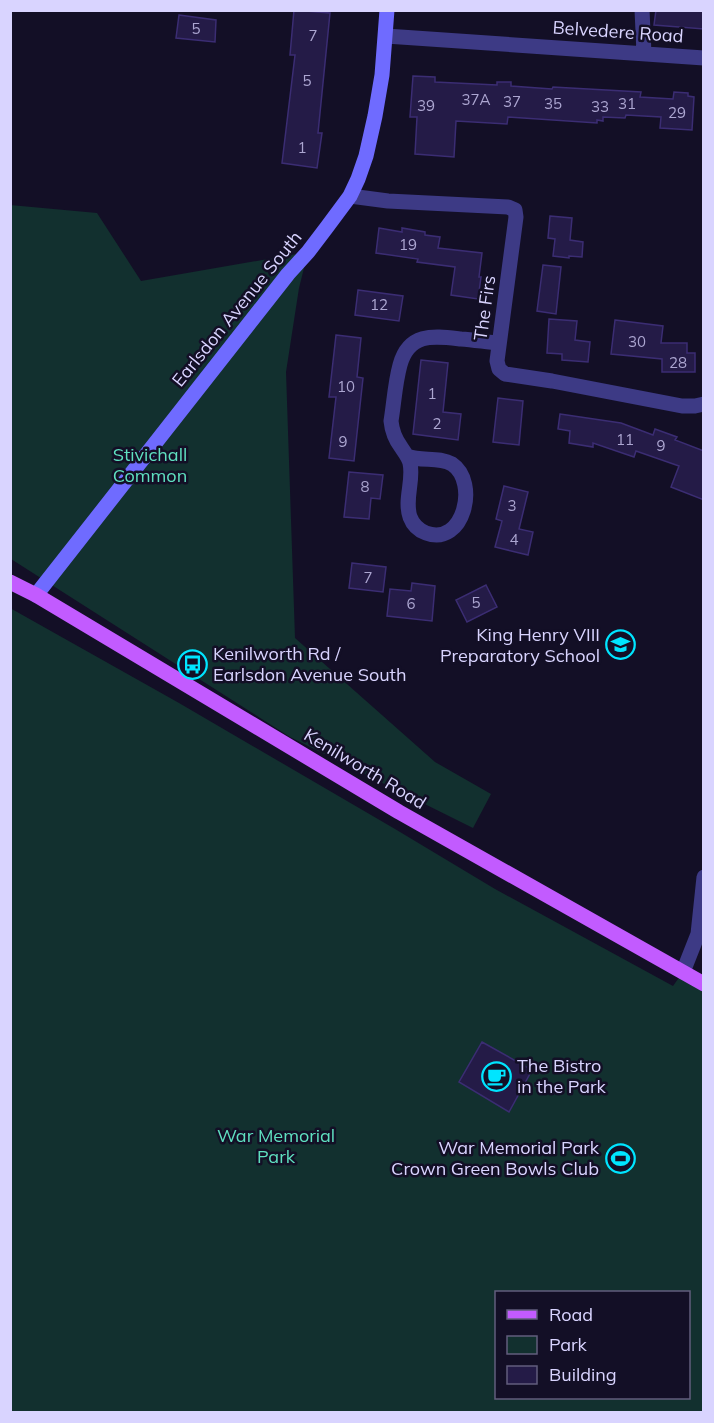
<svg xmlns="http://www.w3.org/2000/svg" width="714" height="1423" viewBox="0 0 714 1423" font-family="Mulish,sans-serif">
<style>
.green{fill:#12302f;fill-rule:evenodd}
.building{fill:#241b47;stroke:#3b2d73;stroke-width:1.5}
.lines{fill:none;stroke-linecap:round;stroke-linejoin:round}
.street{stroke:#3d3a85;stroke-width:15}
.secondary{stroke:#6f6bff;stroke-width:15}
.primary{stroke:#c25bff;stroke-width:15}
.labels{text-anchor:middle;stroke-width:5;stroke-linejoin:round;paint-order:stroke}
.number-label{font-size:15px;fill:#aca6d1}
.street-label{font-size:18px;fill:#d9d4ff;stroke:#130f26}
.park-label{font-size:18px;fill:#5fe0c0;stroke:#130f26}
.poi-label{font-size:18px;fill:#d9d4ff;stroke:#130f26;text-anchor:end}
</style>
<rect width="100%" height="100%" fill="#130f26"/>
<path class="green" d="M 10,205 L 97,213 L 141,281 L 308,252 L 299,288 L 286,372 L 295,638 L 435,762 L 491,794 L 473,828 L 290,737 L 11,559 Z
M 10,608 L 179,703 L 395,829 L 495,889 L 673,986 L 683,972 L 703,984 L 703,1412 L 11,1412 ZM 496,1292 L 688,1292 L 688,1398 L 496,1398 Z"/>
<path class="building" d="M 294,10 L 330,13 L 318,133 L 322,133 L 317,168 L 282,163 L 295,55 L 290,55 Z
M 656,10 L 704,10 L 704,29 L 654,25 Z
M 179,15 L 216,20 L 215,42 L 176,38 Z
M 413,76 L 435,77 L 435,82 L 497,85 L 497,82 L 511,82 L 511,86 L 552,89 L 553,87 L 641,92 L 640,97 L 673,99 L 674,92 L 688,93 L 688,96 L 694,97 L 692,130 L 660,128 L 661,117 L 626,115 L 625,118 L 603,117 L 603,121 L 597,120 L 597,123 L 508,117 L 507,124 L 456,121 L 454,157 L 415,154 L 417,117 L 410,117 Z
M 550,216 L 572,218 L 570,240 L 583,242 L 582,257 L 569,256 L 569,258 L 553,256 L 555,239 L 548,238 Z
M 379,228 L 402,232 L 402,228 L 425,232 L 425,235 L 440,237 L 438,248 L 482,253 L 479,277 L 481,277 L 478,299 L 451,295 L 455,267 L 417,262 L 418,259 L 376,253 Z
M 543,265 L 561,267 L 556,314 L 537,311 Z
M 358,290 L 403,296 L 399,321 L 355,315 Z
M 549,319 L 577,321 L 575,340 L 590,342 L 588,362 L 562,360 L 562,354 L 547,353 Z
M 615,320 L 663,326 L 661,343 L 687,343 L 687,353 L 695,353 L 695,372 L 662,372 L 662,359 L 611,354 Z
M 336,335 L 361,338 L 357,377 L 363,378 L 354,461 L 329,458 L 336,397 L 329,397 Z
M 421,360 L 448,363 L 443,412 L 461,414 L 458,440 L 413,434 Z
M 498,398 L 523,401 L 519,445 L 493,442 Z
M 560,414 L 621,423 L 653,435 L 655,429 L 677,437 L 675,440 L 704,451 L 704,500 L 671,487 L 679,466 L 636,451 L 634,457 L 593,443 L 593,447 L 569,443 L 570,431 L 558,429 Z
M 349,472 L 383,475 L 380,499 L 371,498 L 369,519 L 344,517 Z
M 504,486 L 528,492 L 519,529 L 533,532 L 528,555 L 495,547 L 502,521 L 496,519 Z
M 352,563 L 386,567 L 383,592 L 349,588 Z
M 412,583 L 435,586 L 432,621 L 387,616 L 390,589 L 411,591 Z
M 486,585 L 497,607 L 467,622 L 456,600 Z
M 482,1042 L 532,1070 L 509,1112 L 459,1082 Z"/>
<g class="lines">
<path class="street" d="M 642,10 L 644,53
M 386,36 L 704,58
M 350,196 L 388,201 L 508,207 L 515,210 L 516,217 L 497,361 L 499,369 L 505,374 L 552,381 L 682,406 L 695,406 L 704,404
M 407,456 C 421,462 439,456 452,464 C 479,482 464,547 426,533 C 418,530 413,525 410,517 C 404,499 414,481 410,463 C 408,456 404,452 401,447 C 395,439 392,431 391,421 C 394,403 395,383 400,365 C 409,332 434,336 461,339 C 474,340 487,342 499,343
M 683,972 L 698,934 L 704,877"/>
<path class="secondary" d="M 36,595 L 288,274 L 308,252 L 327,227 L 350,196 L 358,179 L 366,156 L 375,116 L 382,75 L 387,10"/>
<path class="primary" d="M 10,582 L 36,595 L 399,812 L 704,984"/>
</g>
<defs>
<symbol id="school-ring" viewBox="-11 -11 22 22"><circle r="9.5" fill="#130f26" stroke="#00e5ff" stroke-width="1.5"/><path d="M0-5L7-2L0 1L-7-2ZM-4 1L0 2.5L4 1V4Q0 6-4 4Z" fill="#00e5ff"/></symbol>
<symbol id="bus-ring" viewBox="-11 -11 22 22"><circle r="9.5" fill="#130f26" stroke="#00e5ff" stroke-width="1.5"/><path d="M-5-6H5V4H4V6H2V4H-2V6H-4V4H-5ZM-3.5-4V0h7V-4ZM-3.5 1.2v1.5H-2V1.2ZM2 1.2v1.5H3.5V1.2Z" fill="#00e5ff"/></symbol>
<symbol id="cafe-ring" viewBox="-11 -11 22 22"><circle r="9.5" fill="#130f26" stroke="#00e5ff" stroke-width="1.5"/><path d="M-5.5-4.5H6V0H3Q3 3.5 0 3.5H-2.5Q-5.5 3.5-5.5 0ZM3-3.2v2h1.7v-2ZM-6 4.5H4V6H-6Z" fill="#00e5ff"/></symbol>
<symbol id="stadium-ring" viewBox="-11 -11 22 22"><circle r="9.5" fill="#130f26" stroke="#00e5ff" stroke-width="1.5"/><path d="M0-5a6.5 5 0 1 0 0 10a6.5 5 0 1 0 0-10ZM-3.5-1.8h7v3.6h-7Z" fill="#00e5ff"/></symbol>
</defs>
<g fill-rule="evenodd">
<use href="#school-ring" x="604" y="628" width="33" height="33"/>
<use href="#bus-ring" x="176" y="648" width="33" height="33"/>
<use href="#cafe-ring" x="480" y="1060" width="33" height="33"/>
<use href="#stadium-ring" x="604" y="1142" width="33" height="33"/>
</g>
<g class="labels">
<g class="number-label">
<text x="196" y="34">5</text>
<text x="313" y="41">7</text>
<text x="307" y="86">5</text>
<text x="476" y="105">37A</text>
<text x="512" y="107">37</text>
<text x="553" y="109">35</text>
<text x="627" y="109">31</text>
<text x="426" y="111">39</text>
<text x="600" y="112">33</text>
<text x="677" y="118">29</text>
<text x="302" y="153">1</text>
<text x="408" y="250">19</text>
<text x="379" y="310">12</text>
<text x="637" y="347">30</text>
<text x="678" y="368">28</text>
<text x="346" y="392">10</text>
<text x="432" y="399">1</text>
<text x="437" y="429">2</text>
<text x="625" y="445">11</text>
<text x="343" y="447">9</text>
<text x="661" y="451">9</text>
<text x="365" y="492">8</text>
<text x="512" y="511">3</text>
<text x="514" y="545">4</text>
<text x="368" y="583">7</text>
<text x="476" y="608">5</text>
<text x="411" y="609">6</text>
</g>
<g class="street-label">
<text transform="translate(618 32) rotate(4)" y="6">Belvedere Road</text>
<text transform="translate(485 308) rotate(-82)" y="6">The Firs</text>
<text transform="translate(237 309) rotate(-51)" y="6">Earlsdon Avenue South</text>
<text transform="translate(365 769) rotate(31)" y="6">Kenilworth Road</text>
</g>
<g class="park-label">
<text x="150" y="461">Stivichall<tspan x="150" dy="21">Common</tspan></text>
<text x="276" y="1142">War Memorial<tspan x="276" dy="21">Park</tspan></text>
</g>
<g class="poi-label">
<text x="600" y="641">King Henry VIII<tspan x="600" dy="21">Preparatory School</tspan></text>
<text x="213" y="660" text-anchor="start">Kenilworth Rd /<tspan x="213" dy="21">Earlsdon Avenue South</tspan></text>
<text x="517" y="1072" text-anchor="start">The Bistro<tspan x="517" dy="21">in the Park</tspan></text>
<text x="599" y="1154">War Memorial Park<tspan x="599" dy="21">Crown Green Bowls Club</tspan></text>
</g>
</g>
<rect width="714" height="1423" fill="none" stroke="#d9d4ff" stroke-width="24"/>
<rect x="495" y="1291" width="195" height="108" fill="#130f26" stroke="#625e7d" stroke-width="1.5"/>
<rect x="507" y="1310" width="30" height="9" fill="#c25bff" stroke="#625e7d" stroke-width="1.5"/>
<text x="549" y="1321" font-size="18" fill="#d9d4ff">Road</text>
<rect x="507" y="1336" width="30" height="18" fill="#12302f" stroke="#625e7d" stroke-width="1.5"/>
<text x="549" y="1351" font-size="18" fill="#d9d4ff">Park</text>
<rect x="507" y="1366" width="30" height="18" fill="#241b47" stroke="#625e7d" stroke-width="1.5"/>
<text x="549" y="1381" font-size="18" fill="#d9d4ff">Building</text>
</svg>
